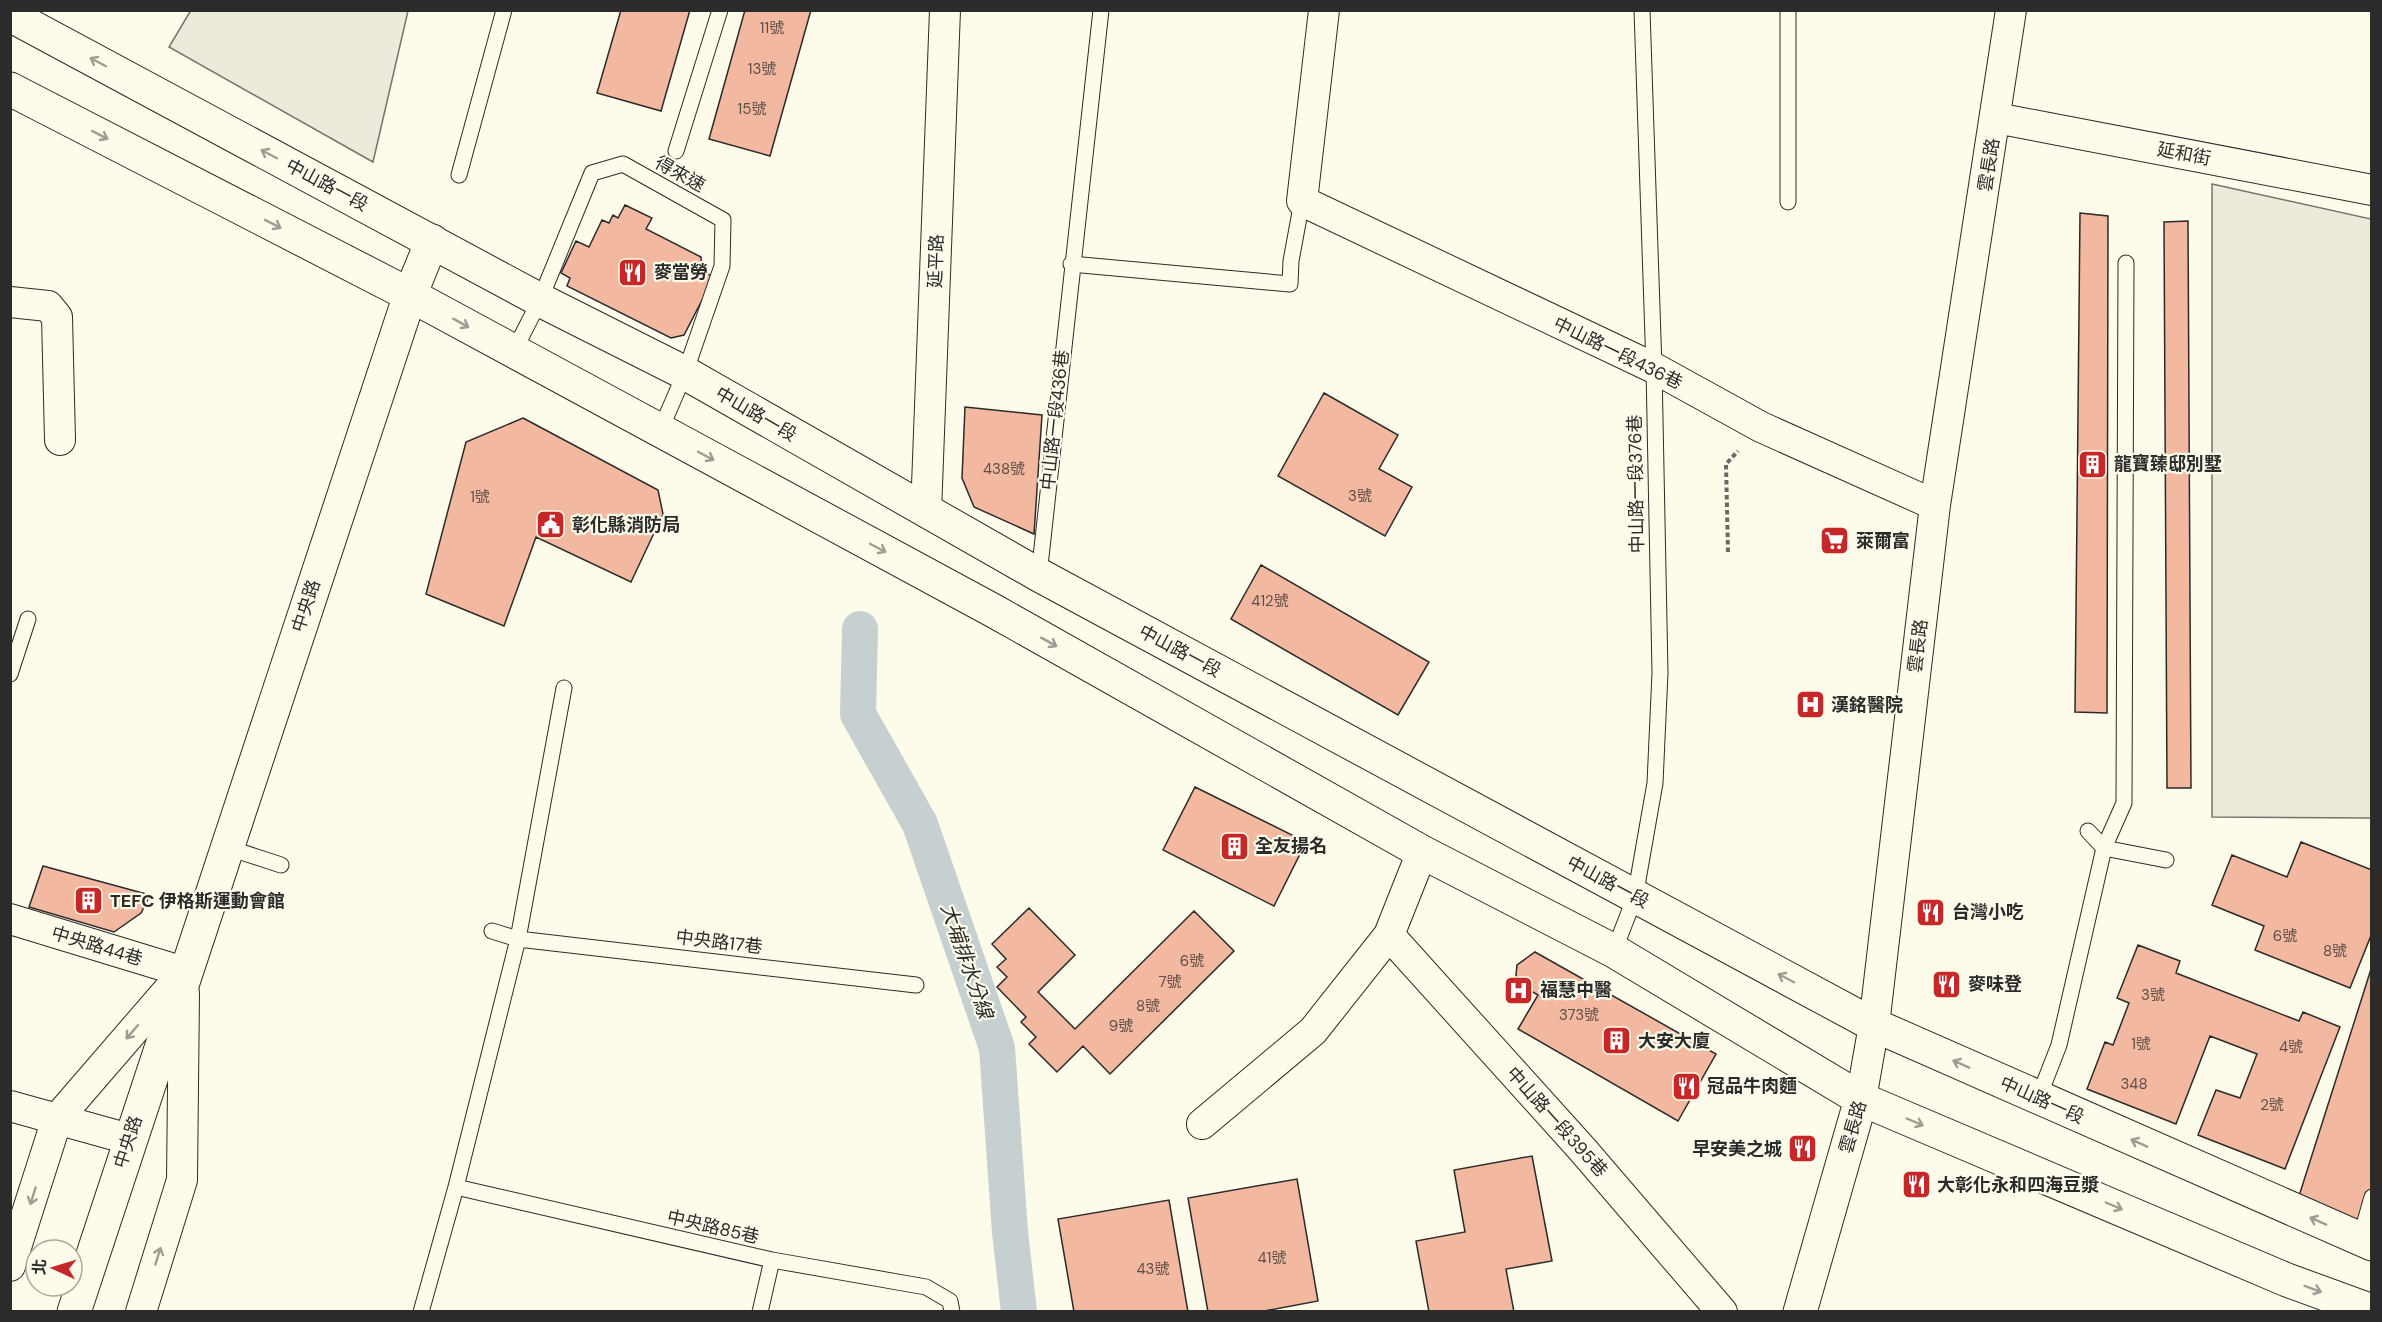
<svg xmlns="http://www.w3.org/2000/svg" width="2382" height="1322" viewBox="0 0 2382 1322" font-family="'DM Sans','Noto Sans TC',sans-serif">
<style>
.parking{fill:#eceadb;stroke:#74746e;stroke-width:1.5}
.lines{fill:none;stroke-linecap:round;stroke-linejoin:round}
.canal{stroke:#c7d0d0;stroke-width:36}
.building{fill:#f2b8a0;stroke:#2b2b2b;stroke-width:1.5}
.service-casing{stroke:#2b2b2b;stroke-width:17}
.minor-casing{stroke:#2b2b2b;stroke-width:32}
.tertiary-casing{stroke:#2b2b2b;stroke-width:35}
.primary-casing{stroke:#2b2b2b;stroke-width:35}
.path{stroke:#6a6964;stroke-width:4;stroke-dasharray:4.5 3;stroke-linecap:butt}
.service{stroke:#fdfbea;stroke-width:15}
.minor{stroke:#fdfbea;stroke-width:30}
.tertiary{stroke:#fdfbea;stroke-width:33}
.primary{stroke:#fdfbea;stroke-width:33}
.oneway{stroke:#9e9d94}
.labels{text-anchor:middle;stroke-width:4.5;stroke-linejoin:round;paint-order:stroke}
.number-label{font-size:15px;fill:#5d4e48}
.street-label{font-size:18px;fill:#2b2b2b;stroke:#fdfbea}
.poi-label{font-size:18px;font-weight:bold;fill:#2b2b2b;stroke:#fdfbea;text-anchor:start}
.water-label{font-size:20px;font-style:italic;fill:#2b2b2b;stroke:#fdfbea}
</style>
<rect width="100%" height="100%" fill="#fdfbea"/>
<path class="parking" d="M 191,10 L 408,11 L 373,162 L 169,47 Z
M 2212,184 L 2371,219 L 2371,818 L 2212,817 Z"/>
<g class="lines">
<path class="canal" d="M 860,629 L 858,714 L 920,824 L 997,1048 L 1010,1232 L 1019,1312"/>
</g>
<path class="building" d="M 621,10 L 690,10 L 661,111 L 597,93 Z
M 745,10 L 811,10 L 770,156 L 709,139 Z
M 625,205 L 652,218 L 646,229 L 701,257 L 702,271 L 714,277 L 684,335 L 671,338 L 567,286 L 570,278 L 561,273 L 576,241 L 589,247 L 602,220 L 609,223 L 613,215 L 618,218 Z
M 2080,213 L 2108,216 L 2107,713 L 2075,712 Z
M 2188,221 L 2191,788 L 2167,788 L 2164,222 Z
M 1324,393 L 1398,435 L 1379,469 L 1412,487 L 1385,536 L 1278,476 Z
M 965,407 L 1042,415 L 1034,534 L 974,507 L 962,478 Z
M 523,418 L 658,490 L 663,514 L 631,582 L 536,537 L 504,626 L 426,594 L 466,442 Z
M 1261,565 L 1429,662 L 1398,715 L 1231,619 Z
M 1195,787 L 1306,842 L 1274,906 L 1163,850 Z
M 2301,842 L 2372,870 L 2372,933 L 2350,988 L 2255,950 L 2264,926 L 2212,905 L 2232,855 L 2287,877 Z
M 43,866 L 150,895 L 141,913 L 114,932 L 29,907 Z
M 1029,908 L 1075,955 L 1038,992 L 1075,1029 L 1194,911 L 1234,951 L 1110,1074 L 1083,1046 L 1057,1072 L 1029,1044 L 1036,1037 L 1021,1022 L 1026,1017 L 997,987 L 1007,977 L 997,967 L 1006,959 L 992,944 Z
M 2138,945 L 2180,961 L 2176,973 L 2299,1021 L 2303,1012 L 2340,1027 L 2285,1169 L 2198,1135 L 2216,1090 L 2240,1098 L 2257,1054 L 2210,1036 L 2176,1124 L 2087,1089 L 2105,1042 L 2113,1045 L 2129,1003 L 2117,998 Z
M 1535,952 L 1716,1054 L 1678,1121 L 1518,1029 L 1538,995 L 1521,985 L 1516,975 L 1517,965 Z
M 2372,966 L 2372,1229 L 2299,1196 Z
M 1532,1156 L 1552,1261 L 1506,1269 L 1514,1312 L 1429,1312 L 1416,1241 L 1465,1232 L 1454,1170 Z
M 1297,1179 L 1318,1301 L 1259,1312 L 1208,1312 L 1188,1198 Z
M 1169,1200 L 1188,1312 L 1074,1312 L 1058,1219 Z"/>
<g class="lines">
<defs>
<path id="service" d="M 1788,10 L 1788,202
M 676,151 L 720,10
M 459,175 L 504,10
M 1071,264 L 1290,284 L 1291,261 L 1302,201
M 514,351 L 540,300 L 592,173 L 623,164 L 723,220 L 722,266 L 685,373 L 660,431
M 1039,575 L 1101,10
M 10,674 L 28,619
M 2088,831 L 2104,848 L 2124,803 L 2126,263
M 226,847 L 281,865
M 492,931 L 518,939 L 916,985
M 1614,951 L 1635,897 L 1655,783 L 1660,673 L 1654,368 L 1642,10
M 2038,1099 L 2059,1045 L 2104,848 L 2166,860
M 456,1187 L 772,1260 L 926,1287 L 950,1301 L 952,1312
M 2360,1239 L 2372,1197
M 421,1312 L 456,1187 L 518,939 L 564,688
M 760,1312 L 772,1260"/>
<path id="minor" d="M 1324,10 L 1302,201 L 1654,368 L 1761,427 L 1935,505
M 1996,118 L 2372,190
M 10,302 L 48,306 L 57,317 L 60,440
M 926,512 L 945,10
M 10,919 L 184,972
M 1389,935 L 1582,1149 L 1722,1312
M 1861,1099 L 1874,1025 L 1935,505 L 2011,10
M 10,1106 L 129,1139
M 1202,1124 L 1313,1031 L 1389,935 L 1422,852
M 10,1266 L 57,1119 L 184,972
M 141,1312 L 182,1180 L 184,993"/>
<path id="tertiary" d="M 74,1312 L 410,295 L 432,241
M 1800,1312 L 1861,1099"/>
<path id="primary" d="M 10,15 L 540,300 L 685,373 L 1039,575 L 1874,1025 L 2372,1244
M 10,89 L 410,295 L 994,611 L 1422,852 L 1614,951 L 1861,1099 L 2287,1280 L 2372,1311"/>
</defs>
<use href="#service" class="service-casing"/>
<use href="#minor" class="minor-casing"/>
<use href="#tertiary" class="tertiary-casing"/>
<use href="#primary" class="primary-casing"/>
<path class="path" d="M 1728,552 L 1726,464 L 1738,451"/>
<use href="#service" class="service"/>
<use href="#minor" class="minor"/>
<use href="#tertiary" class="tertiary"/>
<use href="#primary" class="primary"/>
</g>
<defs><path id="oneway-shaft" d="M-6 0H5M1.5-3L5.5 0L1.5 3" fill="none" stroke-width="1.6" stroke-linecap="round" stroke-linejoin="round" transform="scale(1.5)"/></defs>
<g class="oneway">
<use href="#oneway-shaft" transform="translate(98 62) rotate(-152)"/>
<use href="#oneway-shaft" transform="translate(100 135) rotate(27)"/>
<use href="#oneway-shaft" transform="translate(269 154) rotate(-152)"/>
<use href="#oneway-shaft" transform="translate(273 224) rotate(27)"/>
<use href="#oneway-shaft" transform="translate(461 323) rotate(29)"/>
<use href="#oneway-shaft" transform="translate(706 456) rotate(28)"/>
<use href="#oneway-shaft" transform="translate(878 548) rotate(28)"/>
<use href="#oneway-shaft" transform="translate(1049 642) rotate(29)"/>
<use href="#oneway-shaft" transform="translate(1786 978) rotate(-152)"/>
<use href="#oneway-shaft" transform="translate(132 1032) rotate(131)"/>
<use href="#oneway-shaft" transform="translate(1961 1064) rotate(-156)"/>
<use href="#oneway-shaft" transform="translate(1915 1122) rotate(23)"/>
<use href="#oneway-shaft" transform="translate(2139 1143) rotate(-156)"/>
<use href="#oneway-shaft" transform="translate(33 1196) rotate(107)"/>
<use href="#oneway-shaft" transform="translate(2114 1206) rotate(23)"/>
<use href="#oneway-shaft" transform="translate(2318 1221) rotate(-156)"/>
<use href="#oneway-shaft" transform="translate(158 1256) rotate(-73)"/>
<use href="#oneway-shaft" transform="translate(2313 1289) rotate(20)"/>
</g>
<defs>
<symbol id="restaurant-square" viewBox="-11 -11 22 22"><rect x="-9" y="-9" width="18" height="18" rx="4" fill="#c62828" stroke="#fdfbea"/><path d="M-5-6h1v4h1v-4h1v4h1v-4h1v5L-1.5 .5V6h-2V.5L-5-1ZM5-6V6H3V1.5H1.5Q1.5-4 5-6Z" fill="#fff"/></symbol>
<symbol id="building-square" viewBox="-11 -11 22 22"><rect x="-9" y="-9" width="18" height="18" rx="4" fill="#c62828" stroke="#fdfbea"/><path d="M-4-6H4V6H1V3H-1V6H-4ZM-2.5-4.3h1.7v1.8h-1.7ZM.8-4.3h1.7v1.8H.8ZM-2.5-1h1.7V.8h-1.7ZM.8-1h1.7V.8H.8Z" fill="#fff"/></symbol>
<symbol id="civic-square" viewBox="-11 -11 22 22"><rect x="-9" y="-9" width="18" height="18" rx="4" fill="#c62828" stroke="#fdfbea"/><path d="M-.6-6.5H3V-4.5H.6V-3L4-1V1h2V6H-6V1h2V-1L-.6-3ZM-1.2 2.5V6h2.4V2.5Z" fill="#fff"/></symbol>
<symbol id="supermarket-square" viewBox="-11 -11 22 22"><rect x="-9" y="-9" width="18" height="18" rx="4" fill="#c62828" stroke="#fdfbea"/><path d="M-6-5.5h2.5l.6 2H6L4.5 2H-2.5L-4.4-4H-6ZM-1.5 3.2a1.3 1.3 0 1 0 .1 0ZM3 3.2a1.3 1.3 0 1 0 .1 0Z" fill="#fff"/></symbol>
<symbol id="hospital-square" viewBox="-11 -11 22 22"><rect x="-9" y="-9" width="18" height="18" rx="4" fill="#c62828" stroke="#fdfbea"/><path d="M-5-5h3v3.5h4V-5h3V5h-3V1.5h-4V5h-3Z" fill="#fff"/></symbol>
</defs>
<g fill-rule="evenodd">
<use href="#restaurant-square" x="616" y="256" width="33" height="33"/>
<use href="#building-square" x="2076" y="448" width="33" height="33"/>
<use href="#civic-square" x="534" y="508" width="33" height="33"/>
<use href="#supermarket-square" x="1818" y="524" width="33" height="33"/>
<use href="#hospital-square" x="1794" y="688" width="33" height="33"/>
<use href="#building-square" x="1218" y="830" width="33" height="33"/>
<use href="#building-square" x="72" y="884" width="33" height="33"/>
<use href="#restaurant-square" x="1914" y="896" width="33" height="33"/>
<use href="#restaurant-square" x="1930" y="968" width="33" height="33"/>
<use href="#hospital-square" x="1502" y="974" width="33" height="33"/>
<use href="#building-square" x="1600" y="1024" width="33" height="33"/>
<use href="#restaurant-square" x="1670" y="1070" width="33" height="33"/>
<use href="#restaurant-square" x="1786" y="1132" width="33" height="33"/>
<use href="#restaurant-square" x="1900" y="1168" width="33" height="33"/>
</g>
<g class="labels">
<g class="number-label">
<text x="772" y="33">11號</text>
<text x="762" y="74">13號</text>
<text x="752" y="114">15號</text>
<text x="1004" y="474">438號</text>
<text x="1360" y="501">3號</text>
<text x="480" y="502">1號</text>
<text x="1270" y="606">412號</text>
<text x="2285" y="941">6號</text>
<text x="2335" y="956">8號</text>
<text x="1192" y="966">6號</text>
<text x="1170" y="987">7號</text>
<text x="2153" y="1000">3號</text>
<text x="1148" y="1011">8號</text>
<text x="1579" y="1020">373號</text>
<text x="1121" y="1031">9號</text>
<text x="2141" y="1049">1號</text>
<text x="2291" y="1052">4號</text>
<text x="2134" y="1089">348</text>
<text x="2272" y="1110">2號</text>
<text x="1272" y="1263">41號</text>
<text x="1153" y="1274">43號</text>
</g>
<g class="street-label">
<text transform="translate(2184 154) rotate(11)" y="6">延和街</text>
<text transform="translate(1989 165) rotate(-81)" y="6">雲長路</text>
<text transform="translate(680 174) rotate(29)" y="6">得來速</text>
<text transform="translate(327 185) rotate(28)" y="6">中山路一段</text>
<text transform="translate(936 261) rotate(-88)" y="6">延平路</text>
<text transform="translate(1618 353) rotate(26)" y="6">中山路一段436巷</text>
<text transform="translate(756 414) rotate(30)" y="6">中山路一段</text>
<text transform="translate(1055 420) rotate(-84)" y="6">中山路一段436巷</text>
<text transform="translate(1636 484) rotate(-91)" y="6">中山路一段376巷</text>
<text transform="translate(306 606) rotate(-72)" y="6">中央路</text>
<text transform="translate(1918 646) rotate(-83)" y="6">雲長路</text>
<text transform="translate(1180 651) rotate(28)" y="6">中山路一段</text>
<text transform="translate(1608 882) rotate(28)" y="6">中山路一段</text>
<text transform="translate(719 942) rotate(7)" y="6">中央路17巷</text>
<text transform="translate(97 946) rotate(17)" y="6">中央路44巷</text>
<text transform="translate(2042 1100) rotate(24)" y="6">中山路一段</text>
<text transform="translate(1557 1122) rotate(48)" y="6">中山路一段395巷</text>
<text transform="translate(1853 1127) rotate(-74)" y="6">雲長路</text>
<text transform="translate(128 1142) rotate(-72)" y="6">中央路</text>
<text transform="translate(713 1227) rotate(13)" y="6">中央路85巷</text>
</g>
<g class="poi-label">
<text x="654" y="278">麥當勞</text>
<text x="2114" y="470">龍寶臻邸別墅</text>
<text x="572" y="531">彰化縣消防局</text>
<text x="1856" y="547">萊爾富</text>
<text x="1831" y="711">漢銘醫院</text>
<text x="1255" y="852">全友揚名</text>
<text x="110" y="907">TEFC 伊格斯運動會館</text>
<text x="1952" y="918">台灣小吃</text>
<text x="1968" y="990">麥味登</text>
<text x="1540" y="996">福慧中醫</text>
<text x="1638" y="1047">大安大廈</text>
<text x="1707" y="1092">冠品牛肉麵</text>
<text x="1782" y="1155" text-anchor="end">早安美之城</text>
<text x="1937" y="1191">大彰化永和四海豆漿</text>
</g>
<g class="water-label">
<text transform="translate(967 961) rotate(71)" y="7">大埔排水分線</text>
</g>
</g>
<rect width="2382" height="1322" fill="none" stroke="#2b2b2b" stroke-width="24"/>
<g transform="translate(54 1268) rotate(274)"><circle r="28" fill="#fdfbea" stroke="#a9a89e" stroke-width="1.5"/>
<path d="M0-4.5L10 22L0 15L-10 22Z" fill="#c62828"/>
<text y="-9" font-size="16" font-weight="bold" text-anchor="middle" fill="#2b2b2b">北</text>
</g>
</svg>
